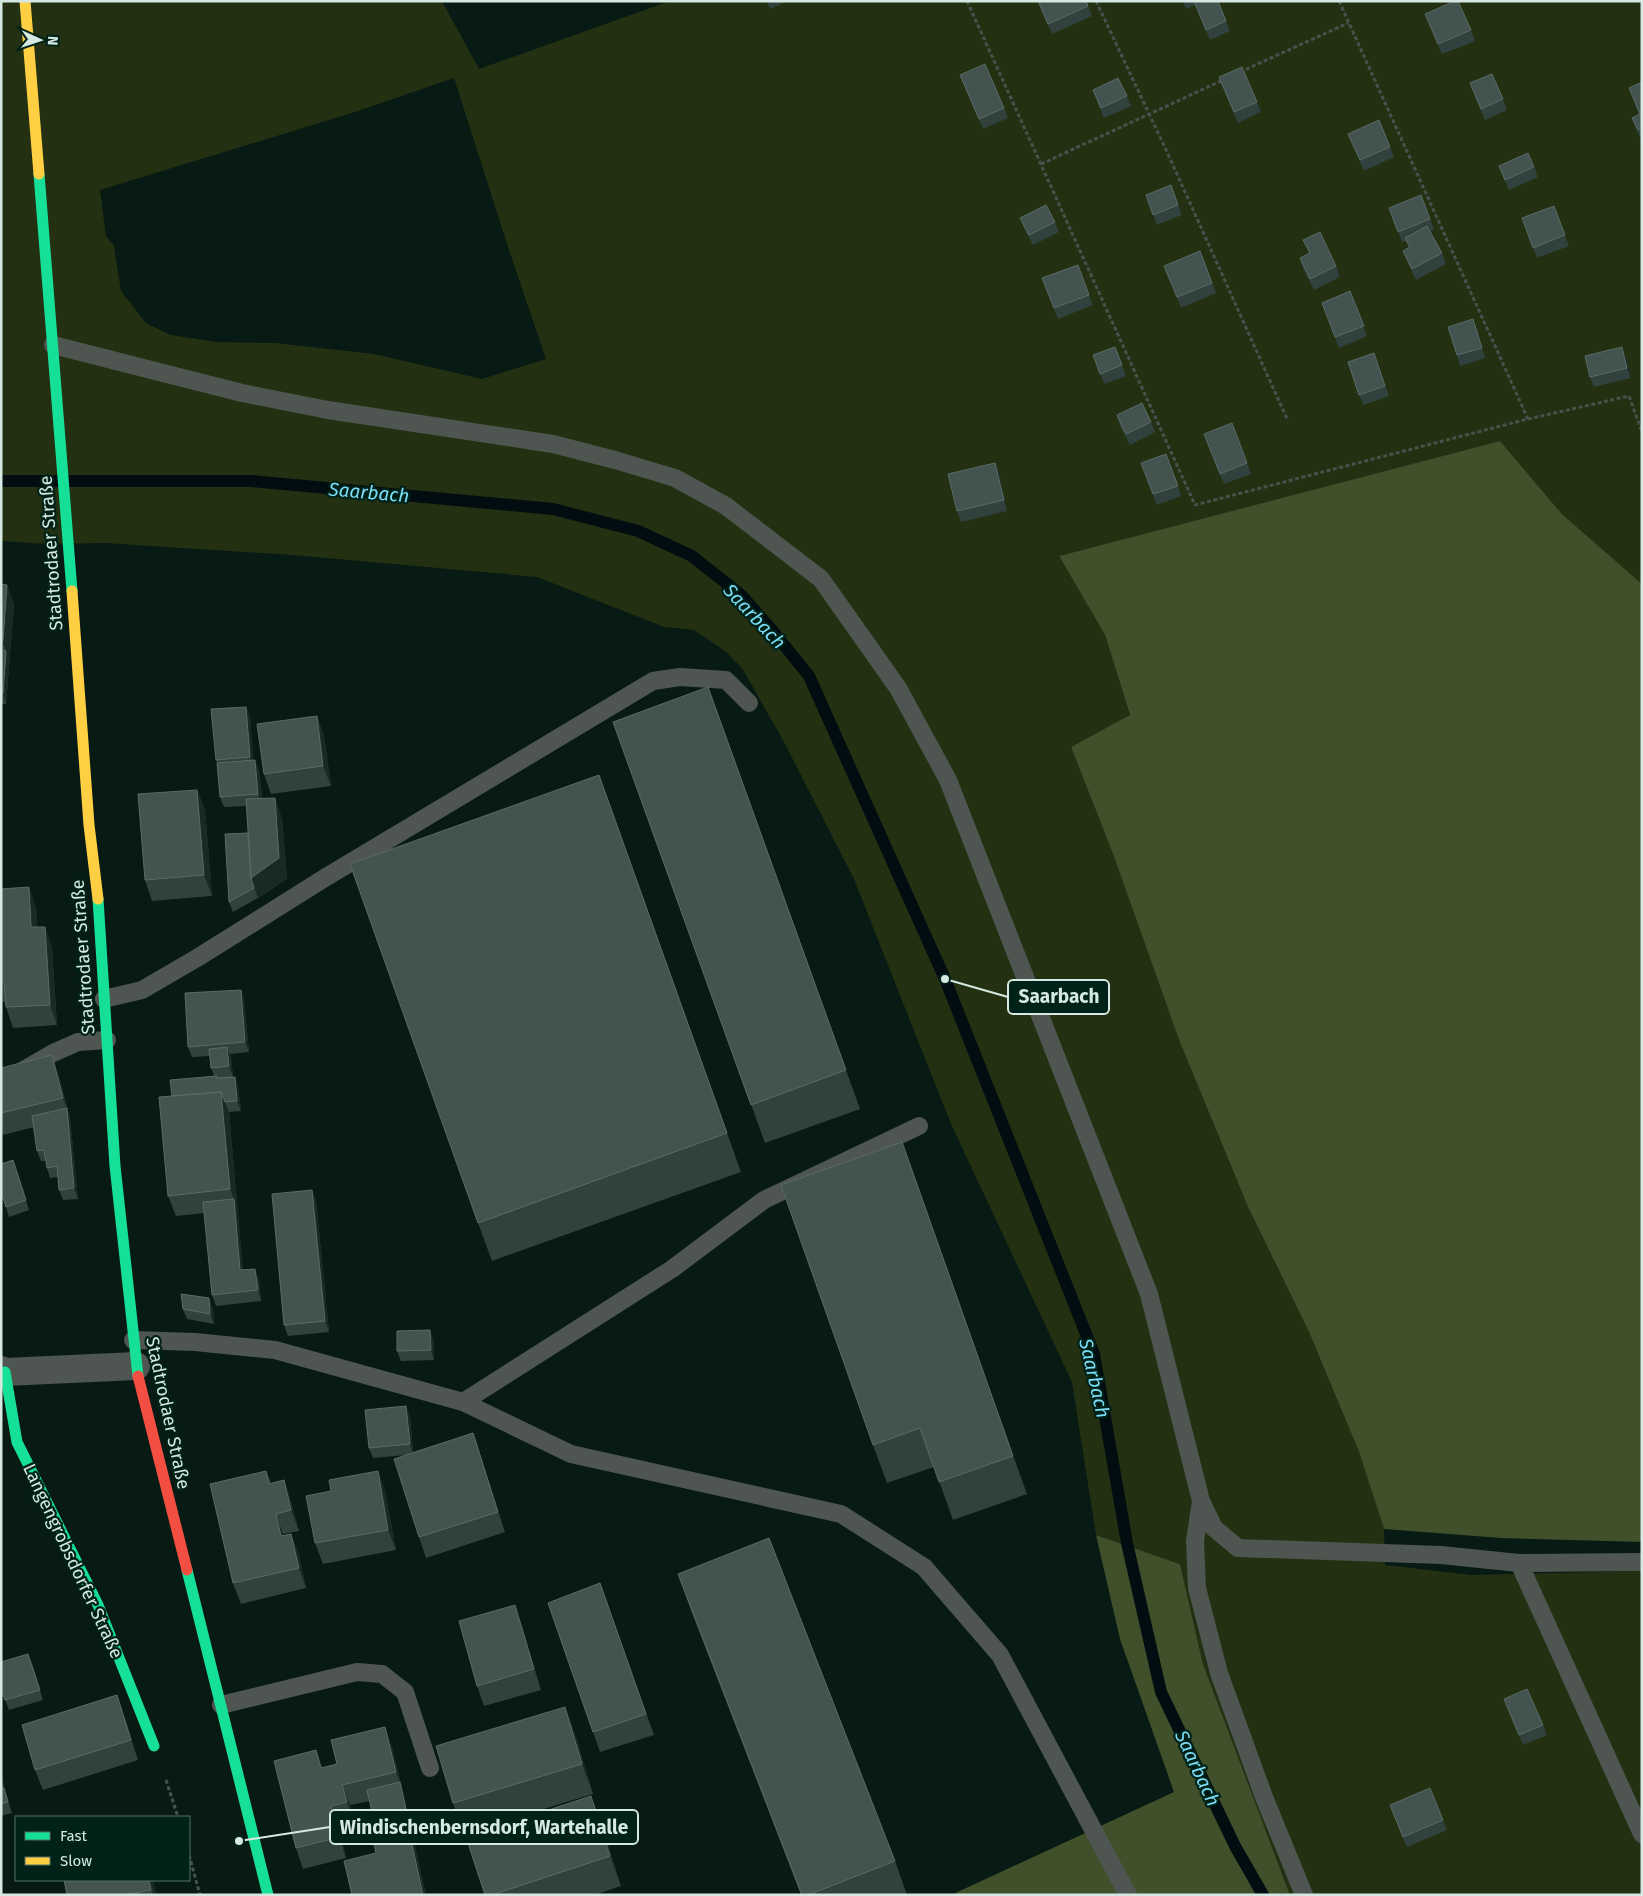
<svg xmlns="http://www.w3.org/2000/svg" width="1643" height="1896" viewBox="0 0 1643 1896" font-family="'Fira Sans',sans-serif">
<style>
.green{fill:#233011;fill-rule:evenodd}
.forest{fill:#3f502a}
.lines{fill:none;stroke-linecap:round;stroke-linejoin:round}
.stream{stroke:#010d10;stroke-width:12}
.path{stroke:#49514d;stroke-width:3;stroke-dasharray:4 2.5;stroke-linecap:butt}
.lane{stroke:#4f5551;stroke-width:18}
.street{stroke:#4f5551;stroke-width:28}
.fast{stroke:#16e098;stroke-width:11}
.slow{stroke:#ffcf43;stroke-width:11}
.jam{stroke:#f24e42;stroke-width:11}
.wall{fill:#31423e}
.shaded-wall{fill:#192a26}
.building{fill:#435350;stroke:#5a6b66}
.labels{text-anchor:middle;stroke-width:4.5;stroke-linejoin:round;paint-order:stroke}
.street-label{font-size:18px;fill:#d5e8e1;stroke:#002218}
.water-label{font-size:19px;font-style:italic;fill:#7bddf7;stroke:#002218}
.leader{fill:none;stroke:#d5e8e1;stroke-width:2}
.callout-dot{fill:#d5e8e1;stroke:#002218;stroke-width:2}
.callout{fill:#002218;stroke:#d5e8e1;stroke-width:2}
.callout-label{font-size:19px;text-anchor:middle;font-weight:bold;fill:#d5e8e1}
</style>
<rect width="100%" height="100%" fill="#081a14"/>
<path class="green" d="M 1,1 L 442,1 L 479,69 L 670,1 L 1642,1 L 1642,584 L 1562,514 L 1500,441 L 1059,556 L 1105,635 L 1130,716 L 1071,747 L 1113,854 L 1179,1040 L 1248,1207 L 1309,1332 L 1359,1452 L 1384,1529 L 1385,1565 L 1472,1575 L 1642,1571 L 1642,1895 L 1290,1895 L 1203,1664 L 1180,1564 L 1096,1535 L 1072,1382 L 951,1124 L 854,879 L 784,742 L 742,668 L 725,651 L 694,630 L 664,627 L 537,577 L 293,555 L 106,543 L 46,544 L 1,541 ZM 454,78 L 509,250 L 546,359 L 482,379 L 374,354 L 275,343 L 216,342 L 171,335 L 146,323 L 121,291 L 114,246 L 106,236 L 100,190 L 355,112 Z"/>
<path class="forest" d="M 1500,441 L 1562,514 L 1642,584 L 1642,1542 L 1501,1538 L 1384,1529 L 1359,1452 L 1309,1332 L 1248,1207 L 1179,1040 L 1113,854 L 1071,747 L 1130,715 L 1105,635 L 1059,556 Z
M 1096,1535 L 1180,1564 L 1203,1664 L 1290,1895 L 951,1895 L 1174,1792 L 1120,1639 Z"/>
<g class="lines">
<path class="stream" d="M 1,481 L 251,481 L 553,509 L 638,531 L 692,556 L 741,595 L 772,630 L 809,676 L 945,979 L 1094,1354 L 1127,1543 L 1161,1692 L 1235,1846 L 1263,1895"/>
<path class="path" d="M 967,1 L 1195,505 L 1528,419 L 1629,396 L 1642,432
M 1096,1 L 1168,154 L 1288,421
M 1339,1 L 1528,419
M 1240,72 L 1348,23
M 1041,164 L 1223,80
M 166,1780 L 178,1817
M 189,1855 L 200,1895"/>
<path class="lane" d="M 53,345 L 242,393 L 328,410 L 553,444 L 615,460 L 675,478 L 726,506 L 821,579 L 898,688 L 948,780 L 1149,1294 L 1201,1501 L 1214,1528 L 1238,1548 L 1441,1555 L 1519,1563 L 1642,1562
M 104,999 L 142,990 L 197,958 L 323,879 L 653,681 L 680,677 L 726,680 L 749,703
M 1,1083 L 53,1053 L 78,1042 L 107,1040
M 133,1340 L 195,1342 L 275,1350 L 463,1402 L 672,1269 L 764,1200 L 919,1126
M 463,1402 L 571,1454 L 841,1514 L 924,1567 L 1000,1655 L 1128,1895
M 1201,1501 L 1195,1541 L 1197,1588 L 1219,1673 L 1264,1797 L 1304,1895
M 1519,1563 L 1642,1834
M 221,1705 L 357,1672 L 382,1674 L 405,1692 L 430,1768"/>
<path class="street" d="M 1,1370 L 5,1372 L 136,1366"/>
<path class="fast" d="M 39,174 L 72,591
M 98,899 L 115,1166 L 138,1376
M 5,1372 L 17,1442 L 98,1605 L 154,1746
M 187,1570 L 268,1895"/>
<path class="slow" d="M 25,1 L 39,174
M 72,591 L 89,825 L 98,899"/>
<path class="jam" d="M 138,1376 L 187,1570"/>
</g>
<path class="wall" d="M 767,1 L 788,1 L 770,9 Z
M 1038,1 L 1086,1 L 1092,16 L 1052,34 Z
M 1183,1 L 1218,1 L 1230,31 L 1210,40 L 1195,5 L 1186,9 Z
M 1425,14 L 1471,30 L 1475,41 L 1442,54 Z
M 960,75 L 1004,108 L 1008,118 L 983,129 Z
M 1219,77 L 1257,102 L 1261,112 L 1238,123 Z
M 1642,82 L 1642,140 L 1641,141 L 1632,118 L 1639,114 L 1629,88 Z
M 1470,83 L 1503,99 L 1507,110 L 1485,120 Z
M 1093,90 L 1127,96 L 1131,106 L 1104,118 Z
M 1348,134 L 1390,147 L 1394,157 L 1364,171 Z
M 1499,166 L 1534,167 L 1538,177 L 1509,190 Z
M 1171,185 L 1182,215 L 1157,225 L 1146,195 Z
M 1554,206 L 1569,246 L 1537,258 L 1522,218 Z
M 1389,208 L 1430,219 L 1434,229 L 1430,231 L 1442,253 L 1446,264 L 1416,280 L 1407,261 L 1403,251 L 1409,248 L 1406,241 L 1402,242 Z
M 1020,218 L 1055,222 L 1059,232 L 1033,245 L 1024,228 Z
M 1303,240 L 1336,266 L 1340,277 L 1314,290 L 1303,268 L 1300,258 L 1309,253 Z
M 1200,251 L 1216,293 L 1181,308 L 1164,266 Z
M 1078,265 L 1093,305 L 1058,319 L 1042,278 Z
M 1350,291 L 1367,336 L 1339,348 L 1322,303 Z
M 1477,329 L 1485,358 L 1460,366 L 1457,355 Z
M 1115,347 L 1126,376 L 1104,384 L 1093,355 Z
M 1374,353 L 1389,396 L 1363,405 L 1348,362 Z
M 1626,357 L 1631,378 L 1594,387 L 1590,377 Z
M 1117,415 L 1151,422 L 1155,432 L 1130,445 L 1120,426 Z
M 1232,423 L 1251,474 L 1224,484 L 1208,444 Z
M 1166,454 L 1181,496 L 1157,505 L 1141,463 Z
M 999,473 L 1007,511 L 961,522 L 957,511 Z
M 1,584 L 7,585 L 14,605 L 6,704 L 1,704 Z
M 708,687 L 860,1109 L 765,1143 L 613,722 Z
M 246,707 L 250,717 L 253,760 L 259,770 L 262,798 L 282,818 L 287,879 L 258,898 L 233,912 L 229,902 L 248,833 L 247,806 L 224,807 L 220,797 L 217,763 L 216,760 Z
M 317,716 L 324,736 L 331,786 L 271,794 L 264,774 Z
M 599,775 L 741,1172 L 492,1261 L 478,1223 Z
M 197,790 L 205,810 L 212,896 L 152,901 L 145,880 Z
M 36,907 L 37,927 L 45,927 L 52,947 L 57,1025 L 13,1028 L 6,1007 L 5,1002 L 1,1002 L 1,958 Z
M 241,990 L 244,1000 L 249,1052 L 230,1054 L 231,1057 L 233,1077 L 235,1077 L 238,1087 L 241,1111 L 229,1112 L 243,1270 L 259,1279 L 261,1301 L 216,1306 L 212,1295 L 204,1213 L 176,1216 L 168,1196 L 172,1096 L 214,1076 L 211,1068 L 210,1056 L 192,1057 L 188,1047 Z
M 1,1068 L 59,1076 L 70,1118 L 78,1199 L 63,1200 L 59,1190 L 58,1177 L 50,1178 L 47,1168 L 46,1161 L 41,1161 L 37,1151 L 34,1127 L 3,1135 L 1,1129 Z
M 902,1142 L 1027,1494 L 953,1520 L 934,1467 L 887,1483 L 873,1445 Z
M 17,1171 L 29,1210 L 9,1217 L 6,1207 Z
M 312,1190 L 316,1200 L 329,1332 L 288,1336 L 284,1325 Z
M 209,1298 L 213,1309 L 214,1324 L 187,1319 L 183,1309 Z
M 434,1341 L 434,1360 L 401,1361 L 397,1351 Z
M 410,1416 L 413,1452 L 473,1433 L 480,1454 L 505,1532 L 426,1558 L 419,1537 L 406,1455 L 373,1458 L 369,1448 Z
M 266,1471 L 271,1483 L 284,1480 L 291,1501 L 299,1531 L 283,1534 L 283,1536 L 291,1534 L 299,1555 L 306,1588 L 241,1604 L 233,1583 Z
M 378,1471 L 385,1491 L 396,1550 L 323,1564 L 315,1543 L 331,1491 Z
M 678,1574 L 895,1861 L 907,1895 L 801,1895 L 692,1613 Z
M 600,1583 L 654,1735 L 600,1752 L 548,1603 Z
M 522,1626 L 541,1690 L 484,1706 L 477,1686 Z
M 32,1664 L 43,1700 L 9,1710 L 1,1689 Z
M 1504,1699 L 1543,1725 L 1547,1735 L 1523,1745 Z
M 565,1707 L 576,1737 L 593,1794 L 464,1833 L 453,1803 Z
M 124,1715 L 138,1760 L 43,1790 L 35,1770 Z
M 392,1747 L 403,1792 L 426,1895 L 352,1895 L 376,1853 L 377,1834 L 370,1801 L 350,1805 L 354,1823 L 339,1827 L 346,1858 L 303,1869 L 296,1848 L 323,1768 Z
M 1,1775 L 5,1791 L 12,1813 L 1,1816 Z
M 591,1796 L 602,1826 L 621,1886 L 594,1895 L 485,1895 Z
M 1390,1805 L 1443,1820 L 1447,1830 L 1407,1847 Z
M 64,1880 L 153,1880 L 156,1895 L 67,1895 Z"/>
<path class="shaded-wall" d="M 1473,319 L 1477,329 L 1485,358 L 1482,348 Z
M 1622,347 L 1626,357 L 1631,378 L 1627,368 Z
M 995,463 L 999,473 L 1007,511 L 1004,500 Z
M 7,585 L 14,605 L 6,704 L 3,694 L 6,651 L 3,641 Z
M 246,707 L 250,717 L 254,767 L 250,757 Z
M 317,716 L 324,736 L 331,786 L 323,766 Z
M 255,760 L 259,770 L 262,805 L 258,794 Z
M 197,790 L 205,810 L 212,896 L 204,875 Z
M 275,798 L 282,818 L 287,879 L 258,898 L 251,878 Z
M 29,887 L 36,907 L 39,948 L 31,927 Z
M 45,927 L 52,947 L 57,1025 L 50,1005 Z
M 241,990 L 244,1000 L 249,1052 L 245,1042 Z
M 227,1047 L 231,1057 L 233,1077 L 229,1066 Z
M 52,1055 L 59,1076 L 70,1118 L 78,1199 L 74,1188 L 67,1108 L 63,1098 Z
M 235,1077 L 238,1087 L 241,1111 L 237,1101 Z
M 221,1092 L 229,1112 L 244,1281 L 240,1270 L 234,1199 L 230,1189 Z
M 902,1142 L 916,1180 L 1027,1494 L 1013,1456 Z
M 312,1190 L 316,1200 L 329,1332 L 325,1321 Z
M 255,1269 L 259,1279 L 261,1301 L 258,1290 Z
M 209,1298 L 213,1309 L 214,1324 L 210,1314 Z
M 430,1330 L 434,1341 L 434,1360 L 431,1350 Z
M 406,1406 L 410,1416 L 413,1454 L 410,1444 Z
M 473,1433 L 480,1454 L 505,1532 L 498,1512 Z
M 378,1471 L 385,1491 L 396,1550 L 388,1530 Z
M 284,1480 L 291,1501 L 299,1531 L 291,1510 Z
M 276,1514 L 283,1534 L 288,1557 L 281,1536 Z
M 291,1534 L 299,1555 L 306,1588 L 299,1568 Z
M 515,1605 L 522,1626 L 541,1690 L 534,1669 Z
M 117,1695 L 124,1715 L 138,1760 L 131,1740 Z
M 565,1707 L 576,1737 L 593,1794 L 582,1764 Z
M 385,1727 L 392,1747 L 403,1792 L 426,1895 L 423,1895 L 400,1782 L 396,1772 Z
M 316,1750 L 324,1771 L 321,1768 Z
M 1,1775 L 5,1790 L 1,1779 Z
M 342,1785 L 350,1805 L 354,1823 L 347,1802 Z
M 4,1788 L 8,1798 L 12,1813 L 8,1802 Z
M 591,1796 L 602,1826 L 621,1886 L 610,1856 Z
M 331,1806 L 339,1827 L 346,1858 L 339,1837 Z
M 149,1880 L 153,1880 L 156,1895 L 153,1895 Z"/>
<path class="building" d="M 1038,1 L 1086,1 L 1088,6 L 1048,24 Z
M 1194,1 L 1218,1 L 1226,21 L 1206,30 Z
M 1455,1 L 1458,1 L 1471,30 L 1438,44 L 1425,14 Z
M 985,64 L 1004,108 L 979,119 L 960,75 Z
M 1242,67 L 1257,102 L 1234,112 L 1219,77 Z
M 1492,74 L 1503,99 L 1481,109 L 1470,83 Z
M 1118,78 L 1127,96 L 1101,108 L 1093,90 Z
M 1642,82 L 1642,128 L 1638,130 L 1632,118 L 1640,114 L 1629,88 Z
M 1379,120 L 1390,147 L 1360,160 L 1348,134 Z
M 1528,153 L 1534,167 L 1505,180 L 1499,166 Z
M 1171,185 L 1178,205 L 1153,215 L 1146,195 Z
M 1421,195 L 1430,219 L 1398,232 L 1389,208 Z
M 1046,205 L 1055,222 L 1029,235 L 1020,218 Z
M 1554,206 L 1565,235 L 1533,248 L 1522,218 Z
M 1427,226 L 1442,253 L 1412,269 L 1403,251 L 1410,247 L 1405,238 Z
M 1320,232 L 1336,266 L 1310,279 L 1300,258 L 1310,253 L 1303,240 Z
M 1200,251 L 1212,283 L 1177,297 L 1164,266 Z
M 1078,265 L 1089,295 L 1054,308 L 1042,278 Z
M 1350,291 L 1364,326 L 1335,337 L 1322,303 Z
M 1473,319 L 1482,348 L 1457,355 L 1448,327 Z
M 1115,347 L 1122,365 L 1100,374 L 1093,355 Z
M 1622,347 L 1627,368 L 1590,377 L 1585,356 Z
M 1374,353 L 1385,386 L 1359,395 L 1348,362 Z
M 1142,403 L 1151,422 L 1126,434 L 1117,415 Z
M 1232,423 L 1247,463 L 1220,474 L 1204,434 Z
M 1166,454 L 1178,486 L 1153,494 L 1141,463 Z
M 995,463 L 1004,500 L 957,511 L 948,474 Z
M 1,584 L 7,585 L 3,641 L 1,640 Z
M 1,650 L 6,651 L 3,694 L 1,693 Z
M 708,687 L 846,1070 L 751,1105 L 613,722 Z
M 246,707 L 250,757 L 216,760 L 211,709 Z
M 317,716 L 323,766 L 264,774 L 257,724 Z
M 255,760 L 258,794 L 220,797 L 217,763 Z
M 599,775 L 727,1133 L 478,1223 L 350,864 Z
M 197,790 L 204,875 L 145,880 L 138,794 Z
M 275,798 L 279,858 L 251,878 L 246,799 Z
M 248,833 L 251,878 L 254,888 L 229,902 L 225,834 Z
M 29,887 L 31,927 L 45,927 L 50,1005 L 6,1007 L 4,981 L 1,981 L 1,958 L 2,958 L 1,944 L 1,889 Z
M 241,990 L 245,1042 L 188,1047 L 185,993 Z
M 227,1047 L 229,1066 L 211,1068 L 209,1049 Z
M 52,1055 L 63,1098 L 1,1113 L 1,1068 Z
M 217,1076 L 216,1078 L 235,1077 L 237,1101 L 225,1102 L 221,1092 L 172,1096 L 170,1080 Z
M 221,1092 L 230,1189 L 168,1196 L 159,1097 Z
M 67,1108 L 74,1188 L 59,1190 L 57,1166 L 47,1168 L 44,1150 L 37,1151 L 32,1116 Z
M 902,1142 L 1013,1456 L 939,1482 L 920,1428 L 873,1445 L 781,1185 Z
M 13,1160 L 26,1200 L 6,1207 L 1,1192 L 1,1164 Z
M 312,1190 L 325,1321 L 284,1325 L 272,1194 Z
M 234,1199 L 240,1270 L 255,1269 L 258,1290 L 212,1295 L 203,1202 Z
M 181,1294 L 209,1298 L 210,1314 L 183,1309 Z
M 430,1330 L 431,1350 L 397,1351 L 397,1331 Z
M 406,1406 L 410,1444 L 369,1448 L 365,1410 Z
M 473,1433 L 498,1512 L 419,1537 L 394,1459 Z
M 266,1471 L 269,1484 L 284,1480 L 291,1510 L 276,1514 L 281,1536 L 291,1534 L 299,1568 L 233,1583 L 210,1484 Z
M 378,1471 L 388,1530 L 315,1543 L 306,1496 L 331,1491 L 329,1480 Z
M 769,1538 L 895,1861 L 808,1895 L 802,1895 L 678,1574 Z
M 600,1583 L 646,1714 L 593,1732 L 548,1603 Z
M 515,1605 L 534,1669 L 477,1686 L 459,1621 Z
M 28,1654 L 40,1690 L 5,1700 L 1,1689 L 1,1662 Z
M 1527,1689 L 1543,1725 L 1519,1735 L 1504,1699 Z
M 117,1695 L 131,1740 L 35,1770 L 22,1725 Z
M 565,1707 L 582,1764 L 453,1803 L 436,1746 Z
M 385,1727 L 396,1772 L 342,1785 L 347,1802 L 331,1806 L 339,1837 L 296,1848 L 274,1761 L 316,1750 L 321,1768 L 337,1764 L 331,1740 Z
M 400,1782 L 412,1837 L 408,1827 L 377,1834 L 367,1790 Z
M 1,1788 L 4,1788 L 8,1802 L 1,1804 Z
M 1430,1788 L 1443,1820 L 1403,1837 L 1390,1805 Z
M 591,1796 L 610,1856 L 492,1895 L 485,1895 L 466,1837 Z
M 408,1827 L 423,1895 L 352,1895 L 344,1861 L 376,1853 L 372,1835 Z
M 64,1880 L 149,1880 L 151,1890 L 124,1895 L 67,1895 Z"/>
<g class="labels">
<g class="street-label">
<text transform="translate(51 553) rotate(-94)" y="6">Stadtrodaer Straße</text>
<text transform="translate(83 957) rotate(-94)" y="6">Stadtrodaer Straße</text>
<text transform="translate(168 1413) rotate(78)" y="6">Stadtrodaer Straße</text>
<text transform="translate(73 1561) rotate(65)" y="6">Langengrobsdorfer Straße</text>
</g>
<g class="water-label">
<text transform="translate(369 492) rotate(5)" y="7">Saarbach</text>
<text transform="translate(755 616) rotate(47)" y="7">Saarbach</text>
<text transform="translate(1095 1378) rotate(77)" y="7">Saarbach</text>
<text transform="translate(1198 1768) rotate(65)" y="7">Saarbach</text>
</g>
</g>
<path class="leader" d="M945 979L1008 997M239 1841L330 1827"/>
<g class="callout-dot">
<circle cx="945" cy="979" r="5"/>
<circle cx="239" cy="1841" r="5"/>
</g>
<g class="callout">
<rect x="1008" y="980" width="101" height="34" rx="5"/>
<rect x="330" y="1810" width="308" height="34" rx="5"/>
</g>
<g class="callout-label">
<text x="1059" y="1003">Saarbach</text>
<text x="484" y="1834">Windischenbernsdorf, Wartehalle</text>
</g>
<rect width="1643" height="1896" fill="none" stroke="#d5e8e1" stroke-width="5"/>
<rect x="15" y="1816" width="175" height="65" fill="#002218" stroke="#557168"/>
<rect x="25" y="1832" width="25" height="8" fill="#16e098" stroke="#557168"/>
<text x="60" y="1841" font-size="15" fill="#d5e8e1">Fast</text>
<rect x="25" y="1857" width="25" height="8" fill="#ffcf43" stroke="#557168"/>
<text x="60" y="1866" font-size="15" fill="#d5e8e1">Slow</text>
<g transform="translate(40 40) rotate(93)" stroke="#002218" stroke-width="4" paint-order="stroke">
<path d="M0-4L9 19L0 12L-9 19Z" fill="#d5e8e1"/>
<text y="-8" font-size="14" font-weight="bold" text-anchor="middle" fill="#d5e8e1">N</text>
</g>
</svg>
